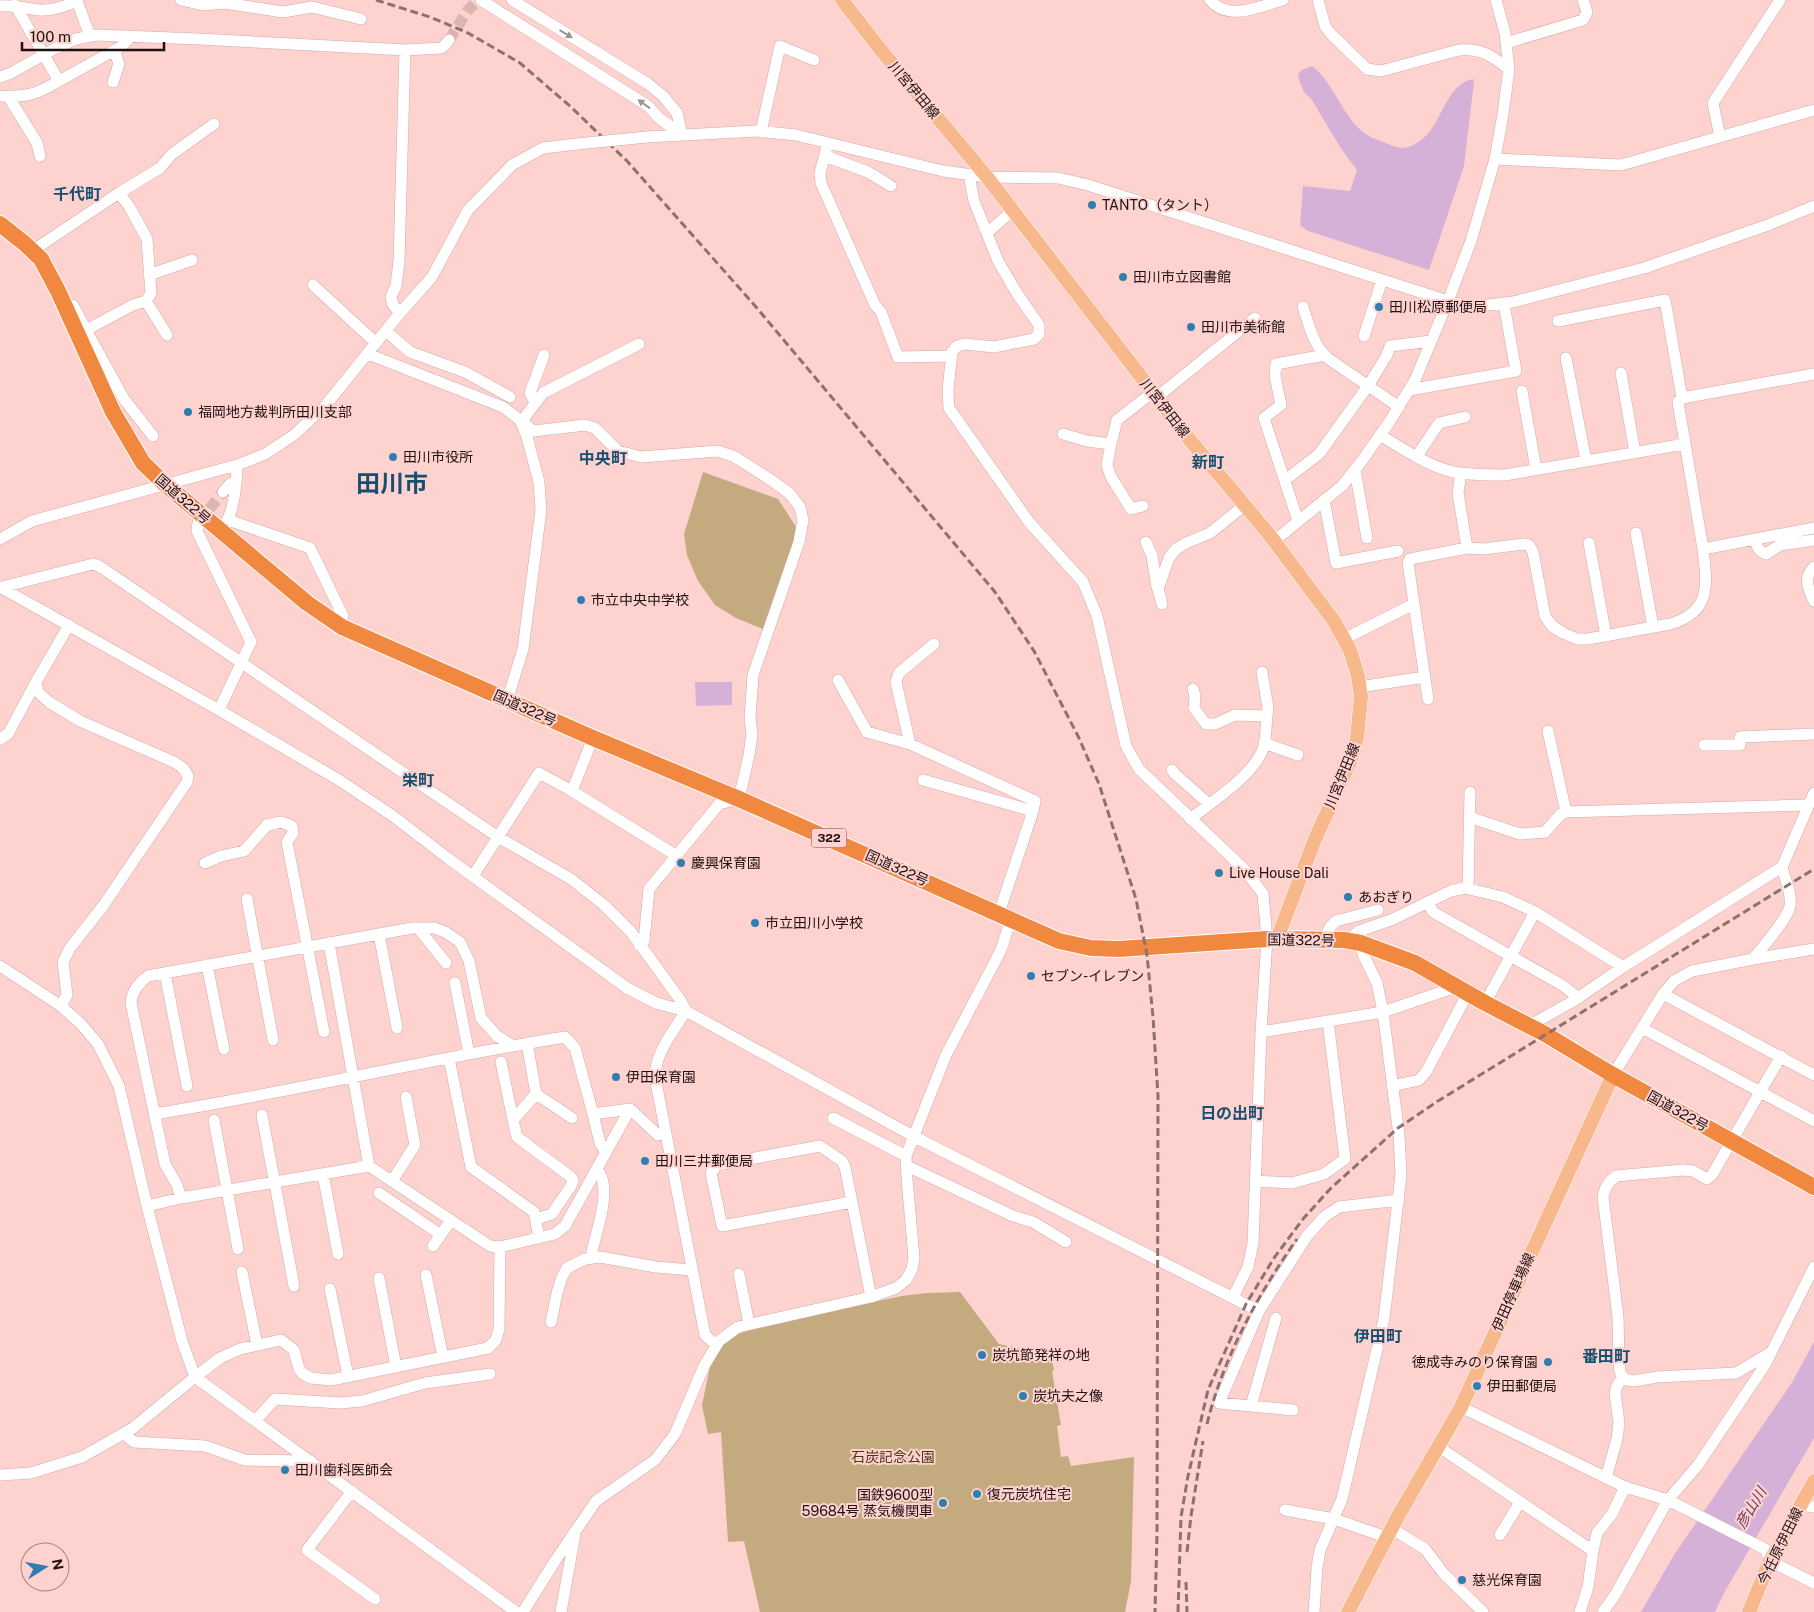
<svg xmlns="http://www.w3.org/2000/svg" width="1814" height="1612" viewBox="0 0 1814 1612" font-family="'Public Sans','Noto Sans JP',sans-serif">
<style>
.green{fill:#c4aa7f}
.water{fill:#d6b1d7}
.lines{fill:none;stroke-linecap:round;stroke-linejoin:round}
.minor-tunnel{stroke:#dcb5b2;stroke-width:11;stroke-dasharray:11 5.5;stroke-linecap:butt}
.minor-casing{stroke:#d2aaa7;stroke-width:12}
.major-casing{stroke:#fff;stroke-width:15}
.highway-casing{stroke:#fff;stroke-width:18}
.minor{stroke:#fff;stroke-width:11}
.major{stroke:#f7b88c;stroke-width:14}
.highway{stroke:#f18840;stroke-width:16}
.rail{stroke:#8e716f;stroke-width:3;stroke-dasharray:8 4;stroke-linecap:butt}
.minor-bridge-casing{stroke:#d2aaa7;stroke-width:12;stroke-linecap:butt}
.minor-bridge{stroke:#fff;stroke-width:11}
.oneway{fill:#9a9493}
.poi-dot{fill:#2f7eb0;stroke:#fdd2cf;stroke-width:2}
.labels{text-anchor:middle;stroke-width:4;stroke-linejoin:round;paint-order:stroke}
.shield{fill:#fdd2cf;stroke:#624b49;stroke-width:1}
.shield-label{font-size:12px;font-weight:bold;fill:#1f1110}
.street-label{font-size:14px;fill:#1f1110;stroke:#fdd2cf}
.poi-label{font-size:14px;fill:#1f1110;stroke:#fdd2cf;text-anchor:start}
.park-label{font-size:14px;fill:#4b3713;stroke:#fdd2cf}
.water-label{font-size:15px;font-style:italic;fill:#69396a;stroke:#fdd2cf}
.quarter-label{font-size:16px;font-weight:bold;fill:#174f70;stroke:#fdd2cf}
.town-label{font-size:24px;font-weight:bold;fill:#174f70;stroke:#fdd2cf}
</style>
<rect width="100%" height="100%" fill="#fdd2cf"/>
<path class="green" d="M 703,472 L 778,499 L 798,530 L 765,630 L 736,618 L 715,605 L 698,581 L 687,555 L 684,534 Z
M 960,1292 L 999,1344 L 1051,1355 L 1054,1370 L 1052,1371 L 1061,1425 L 1057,1426 L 1061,1457 L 1068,1456 L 1071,1466 L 1134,1457 L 1131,1581 L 1125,1612 L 760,1612 L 744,1541 L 728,1542 L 721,1432 L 708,1434 L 702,1405 L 710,1367 L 724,1343 L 735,1335 L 769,1324 L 902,1296 L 927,1293 Z"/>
<path class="water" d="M 1312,66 C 1337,85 1344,125 1373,138 C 1382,141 1393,147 1402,148 C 1409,148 1415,144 1420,141 C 1443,125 1444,85 1473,79 L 1474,81 L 1464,166 L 1429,270 L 1308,231 L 1300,225 L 1303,186 L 1350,191 L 1357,170 L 1340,147 L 1312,100 L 1304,92 L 1299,80 L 1298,74 L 1302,70 Z
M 695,682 L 732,682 L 732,705 L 696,706 Z
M 1814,1342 L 1814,1438 L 1724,1593 L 1715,1612 L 1641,1612 L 1674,1555 L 1791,1384 Z"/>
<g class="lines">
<path class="minor-tunnel" d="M 449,40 L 468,10 L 478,0
M 199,522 L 223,492"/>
<defs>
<path id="minor" d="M 181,0 L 203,5 L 225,3 L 283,12 L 312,7 L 361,19
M 481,0 L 648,106 L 659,118 L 682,135
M 512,0 L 647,83 L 663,96 L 677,113 L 682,135
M 1210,0 C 1229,22 1260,6 1283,0
M 1318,0 L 1325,26 L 1331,34 L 1367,69 L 1381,71 L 1459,50 C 1482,48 1492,56 1509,69
M 0,6 C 14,5 25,8 39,10 C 51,11 66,6 77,1 L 90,36
M 1506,43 L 1583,20 L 1587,12 L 1583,0
M 0,77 L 11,73 L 54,49 L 76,39 L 96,35 L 199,39 L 405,50 L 442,48 L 449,40
M 59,81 L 122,46 L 130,37
M 113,82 L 119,64 L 114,50
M 0,96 C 27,97 35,95 59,81 L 15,5
M 8,96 L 37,143 L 40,156
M 761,132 L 780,46 L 814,60
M 647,137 L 756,131 L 796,135 L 943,171 L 987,177 L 1058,178 L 1088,185 L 1448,301 L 1472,307 L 1513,302 L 1644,268 L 1768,225 L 1814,206
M 1720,137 L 1713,103 L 1780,0
M 828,143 L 820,173 L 821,183 L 875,305 L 881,312 L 898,357 L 952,356
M 825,156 L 868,172 L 891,186
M 1495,159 L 1621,165 L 1814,110
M 969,175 L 974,201 L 998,261 L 1018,295 L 1039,325 L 1039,334 L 1034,339 L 994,347 L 965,344 L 957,346 L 952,352 L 948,390 L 949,408 L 1029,522 L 1083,582 L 1097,616 L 1126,746 L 1139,769 L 1245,870 L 1263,894 L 1267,939 L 1261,1032 L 1253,1243 L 1248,1267 L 1233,1297
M 119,193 L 129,206 L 147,239 L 151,293 L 146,301 L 167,335
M 987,233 L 1013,210
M 32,251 L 119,193 L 160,168 L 172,154 L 214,124
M 149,275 L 192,260
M 313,285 L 376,343
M 1303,307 C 1309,325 1313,343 1326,357 L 1399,407
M 68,308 L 73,305 L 86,330 L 133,305 L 146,301
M 400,313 L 393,305 L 391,298 L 392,294 L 396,286 L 399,261 L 405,50
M 1558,321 L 1665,300 L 1682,398
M 86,330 L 124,399 L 153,436
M 386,331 L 410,352 L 465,372 L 510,397
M 1364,336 L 1382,280
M 368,354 L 503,407 L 534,431 L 585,425 L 595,428 L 618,451 L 641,457 L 718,451 L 735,457 L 771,480 L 789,493 L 800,507 L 803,520 L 799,542 L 753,675 L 750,719 L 752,735 L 749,755 L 739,799 L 719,804 L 649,889 L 644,941 L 639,945
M 1566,358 L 1586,461
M 1621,373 L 1635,453
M 1409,390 L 1516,371 L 1504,304
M 1522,391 L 1536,469
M 1157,397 L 1255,318
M 535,402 L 530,393 L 544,355
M 521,422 L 543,393 L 639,344
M 1063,434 L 1087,441 L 1111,444 L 1117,420 L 1153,392
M 1380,435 C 1401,448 1430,467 1454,472 C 1471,475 1488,475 1505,475 L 1685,444
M 1111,444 L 1107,465 L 1111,477 L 1131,509 L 1143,506
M 1417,456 L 1439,423 L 1465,417
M 1355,470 L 1367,538
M 1461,473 L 1458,493 L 1467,548 L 1484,549 L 1523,544 L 1529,545 L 1533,552 L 1545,616 L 1552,626 L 1563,633 L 1577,639 L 1588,639 L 1670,624 C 1712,612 1707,584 1703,549 L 1814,528
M 1285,480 L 1319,454 L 1368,386 L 1387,355 L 1390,346 L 1431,341
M 223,492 L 230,484 L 236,482
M 1324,500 L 1336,563 L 1398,551
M 228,520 L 310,548 L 343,616 L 342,627
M 1298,521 L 1264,418 L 1281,405 L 1275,376 L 1276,364 L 1325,355
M 198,523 L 197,531 L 251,642 L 219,710
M 224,526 C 234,512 237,482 237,465
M 1636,533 L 1653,627
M 0,539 L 32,521 L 237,465 L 265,454 L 294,435 L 325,406 L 400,313 L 432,277 L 468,210 L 512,165 L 543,148 L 577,144
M 1755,539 C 1757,547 1758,551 1766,554 L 1780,545 L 1814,540
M 1274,541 L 1342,486 L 1361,462 L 1390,421 L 1415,380 L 1448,301 L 1471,241 L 1495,159 L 1503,114 L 1509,69 L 1505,33 L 1496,0
M 1146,542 L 1152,556 L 1157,587
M 1589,543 L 1606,636
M 1703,549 L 1678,402 L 1682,398 L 1814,374
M 1814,567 C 1803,577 1808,589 1814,601
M 0,587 L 219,710 L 339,780 L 393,816 L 449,859 L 627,988 L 656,1003 L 686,1011 L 913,1136 L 1259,1311
M 2,587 L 93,564 L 99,566 L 498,837 L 571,879 L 604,905 L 631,932 L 681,1001 L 686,1011
M 1162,604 L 1158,589 L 1169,558 L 1176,549 L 1186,543 L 1210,533 L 1245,505
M 1344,639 L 1414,604
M 934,644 L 899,673 L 896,682 L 910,744 L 1035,801 L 1033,811 L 999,913
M 1262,672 L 1268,708 L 1267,716
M 838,680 L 867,732 L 910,744
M 1359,687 L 1425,677
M 1428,699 L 1408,563 L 1410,559 L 1467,548
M 507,701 L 523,649 L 541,510 L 539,482 L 527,437 L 521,422
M 0,739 L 8,734 L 36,682
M 1264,743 L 1298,755
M 1704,745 L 1740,745 L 1740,737 L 1814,734
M 1172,770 L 1175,774 L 1209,804
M 923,780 L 1033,811
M 572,791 L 593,738
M 1566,812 L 1808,805
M 1469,817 L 1520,834 L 1545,832 L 1560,815 L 1566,812 L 1548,731
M 1190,819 C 1212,802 1256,774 1264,746 C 1266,737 1266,726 1267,716 L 1235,715 L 1215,724 L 1206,724 L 1194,708 L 1195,696 L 1193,689
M 205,863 L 221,856 L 244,851 L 267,825 L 281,822 L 292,826 L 293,833 L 287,842 L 324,1032
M 473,876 L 539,773 L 572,791 L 677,856
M 1468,889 L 1470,792
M 247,899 L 273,1040
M 1427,902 L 1433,912 L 1562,985 L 1579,998
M 418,928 L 446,963
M 379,934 L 397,1028
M 1324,940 L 1330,927 L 1336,921 L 1378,910
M 1354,942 L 1355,934 L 1359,931 L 1391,920 L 1451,891 L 1465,888 L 1503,897 L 1535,912 L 1623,967
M 329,943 L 369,1166
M 1753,959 L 1814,949
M 207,965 L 224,1049
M 0,966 L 61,1006 L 81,1024 L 98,1044 L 119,1086 L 147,1206 L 182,1341 L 195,1377 L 516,1612
M 165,973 L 187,1086
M 455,983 L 469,1054
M 1663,994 L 1814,1075
M 1485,1003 L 1535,912
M 61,1006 L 67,995 L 63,962 L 70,948 L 103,906 L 187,782 L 188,776 L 183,768 L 174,762 L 80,721 L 49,702 L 38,692 L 36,682 L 69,625
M 686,1011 C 674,1030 655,1053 655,1077 L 705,1335 L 716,1345
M 1529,1026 L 1575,1000 L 1623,967 L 1782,867 L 1814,793
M 1642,1028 L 1814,1121
M 1261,1032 L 1383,1012 L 1456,987
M 527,1043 L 536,1094 L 572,1118
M 449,1058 L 471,1167 L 534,1212 L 539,1238
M 501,1062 L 513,1120 L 536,1094
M 1613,1075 L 1663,994 L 1674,981 L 1692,971 L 1753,959 C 1762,948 1788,918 1790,906 C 1792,894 1785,879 1782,867
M 1392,1086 L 1419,1080 L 1426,1072 L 1468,993
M 154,1114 C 292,1092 428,1059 565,1037 L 575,1048 L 593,1114 L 630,1109 L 658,1135 L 665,1133
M 593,1114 L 600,1143 L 606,1153
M 262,1115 L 294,1286
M 833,1118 L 906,1156
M 214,1120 L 238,1249
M 513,1120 L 517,1137 L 571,1177 L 573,1180 L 571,1186 L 552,1214 L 536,1219
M 907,1166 L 1013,1216 L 1033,1222 L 1066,1242
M 323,1174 L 338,1254
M 392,1181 L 415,1145 L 406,1097
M 1255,1181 L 1292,1183 L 1324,1174 L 1345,1159 L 1328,1021
M 379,1193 L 441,1235
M 181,1198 L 177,1185 L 165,1164 L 131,1003 C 132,991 138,983 148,976 L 412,928 L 434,928 L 445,932 L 460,942 L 469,961 L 481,1018 L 497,1036 L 511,1045
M 852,1202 L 722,1226 L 711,1173 L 717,1165 L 820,1146 L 842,1161 L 845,1167 L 871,1297
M 147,1206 L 181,1198 L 369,1166 L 490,1246 L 500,1247 L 555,1234 L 565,1226 L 630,1109
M 433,1246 L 451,1220
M 592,1257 L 592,1251 C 597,1230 613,1186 597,1170
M 242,1272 L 257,1345
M 739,1274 L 749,1324
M 426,1275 L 443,1357
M 379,1278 L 396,1367
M 330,1289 L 348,1376
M 551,1322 L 557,1293 L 562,1277 L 567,1268 L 585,1259 L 600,1257 L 656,1267 L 692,1270
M 1770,1353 L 1736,1373 L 1657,1377 L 1634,1381 L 1627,1380 L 1623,1377 L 1620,1372 L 1619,1361 L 1618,1317 L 1603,1197 C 1605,1187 1608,1182 1616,1176 L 1683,1170 L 1693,1171 L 1707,1179 L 1712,1175 L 1781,1056
M 1251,1406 L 1276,1318
M 1461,1407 L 1625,1487 L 1668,1500 L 1765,1549 L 1770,1561 L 1814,1583
M 1293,1410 L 1219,1403 L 1259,1311 L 1307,1236 L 1324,1217 L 1339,1207 L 1399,1200
M 255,1421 L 275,1399 L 340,1403 L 362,1401 L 425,1383 L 490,1374
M 124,1434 L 134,1442 L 205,1446 L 245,1460 L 311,1461
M 1439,1447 L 1593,1551
M 0,1475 L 31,1473 L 82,1457 L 133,1428 L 195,1377 L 220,1358 L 240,1349 L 281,1340 L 294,1350 L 299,1369 L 303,1374 L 311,1378 L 331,1380 L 488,1348 L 496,1340 L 499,1329 L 500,1247
M 1606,1478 L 1617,1439 L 1619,1423 L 1615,1393 L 1617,1386 L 1623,1377
M 352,1491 L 307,1550 L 375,1599
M 1800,1505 L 1814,1507
M 1285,1510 L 1334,1519 L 1386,1537
M 1391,1528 L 1425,1549 L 1444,1574 L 1483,1612
M 1500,1535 L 1520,1502
M 523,1612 L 555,1561 L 596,1501 L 655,1460 L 675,1434 L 704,1366 L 719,1341 L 738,1327 L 871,1297 L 896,1288 L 906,1280 L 912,1269 L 914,1258 L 907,1179 L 906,1156 L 946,1055 L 1001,950 L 1011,919
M 561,1612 L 575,1534
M 1314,1612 L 1317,1568 L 1320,1550 L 1342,1499 L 1384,1319 L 1401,1175 L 1399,1135 L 1383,1012 L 1377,983 L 1363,954 L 1361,943
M 1580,1612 L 1588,1587 L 1593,1551 L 1597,1533 L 1612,1514 L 1625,1487
M 1603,1612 L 1615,1595 L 1668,1500 L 1698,1465 L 1765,1365 L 1814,1267"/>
<path id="major" d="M 842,0 L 880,49 L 987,177 L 1189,439 L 1268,533 L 1334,621 L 1350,650 L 1358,676 L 1361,697 L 1357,738 L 1350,762 L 1315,839 L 1277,939
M 1348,1612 L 1397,1518 L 1461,1407 L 1613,1075
M 1749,1612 L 1770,1561 L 1814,1481"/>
<path id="highway" d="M 0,224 L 24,243 L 41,259 L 58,291 L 113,412 L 143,463 L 165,484 L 307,603 L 342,627 L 593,738 L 739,799 L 1059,941 L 1091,948 L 1119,949 L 1267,939 L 1344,940 L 1361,943 L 1415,963 L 1485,1003 L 1545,1034 L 1613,1075 L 1814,1187"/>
</defs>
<use href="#minor" class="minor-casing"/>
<use href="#major" class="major-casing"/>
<use href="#highway" class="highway-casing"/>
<use href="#minor" class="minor"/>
<use href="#major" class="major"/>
<use href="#highway" class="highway"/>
<path class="rail" d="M 376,0 L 430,17 L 468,33 L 520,63 L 571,107 L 628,162 L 756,307 L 995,592 L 1034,651 L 1078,736 L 1099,784 L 1136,899 L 1147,955 L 1153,1017 L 1158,1096 L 1157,1533 L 1155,1612
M 1207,1424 C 1223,1358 1258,1294 1297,1239
M 1187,1552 L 1191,1516 L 1203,1441
M 1186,1582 L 1187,1612
M 1178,1612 L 1181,1517 L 1188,1476 L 1208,1390 L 1246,1304 L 1274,1258 L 1303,1219 L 1331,1188 L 1398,1128 L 1438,1101 L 1814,869"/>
<defs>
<path id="minor-bridge" d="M 577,144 L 647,137"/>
</defs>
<use href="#minor-bridge" class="minor-bridge-casing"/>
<use href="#minor-bridge" class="minor-bridge"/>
</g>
<defs><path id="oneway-solid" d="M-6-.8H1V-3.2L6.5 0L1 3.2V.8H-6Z" transform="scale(1.25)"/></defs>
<g class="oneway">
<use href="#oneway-solid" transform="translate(566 34) rotate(31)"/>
<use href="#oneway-solid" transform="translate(644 104) rotate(-144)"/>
</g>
<g class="poi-dot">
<circle cx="1092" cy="205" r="5"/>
<circle cx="1123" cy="277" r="5"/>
<circle cx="1379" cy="307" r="5"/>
<circle cx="1191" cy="327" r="5"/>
<circle cx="188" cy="412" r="5"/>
<circle cx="393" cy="457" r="5"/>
<circle cx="581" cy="600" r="5"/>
<circle cx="681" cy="863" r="5"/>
<circle cx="1219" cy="873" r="5"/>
<circle cx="1348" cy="897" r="5"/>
<circle cx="755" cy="923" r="5"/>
<circle cx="1031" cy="976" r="5"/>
<circle cx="616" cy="1077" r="5"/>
<circle cx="645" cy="1161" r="5"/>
<circle cx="982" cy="1355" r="5"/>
<circle cx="1548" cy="1362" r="5"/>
<circle cx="1477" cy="1386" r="5"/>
<circle cx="1023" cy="1396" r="5"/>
<circle cx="285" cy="1470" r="5"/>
<circle cx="977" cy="1494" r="5"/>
<circle cx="943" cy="1503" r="5"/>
<circle cx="1462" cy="1580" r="5"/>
</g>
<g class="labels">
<rect class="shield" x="811.5" y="828.5" width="35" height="19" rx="4"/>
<g class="shield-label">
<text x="829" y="842">322</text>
</g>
<g class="street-label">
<text transform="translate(914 90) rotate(50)" y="5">川宮伊田線</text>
<text transform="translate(1165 408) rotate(52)" y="5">川宮伊田線</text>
<text transform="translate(183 499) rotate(41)" y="5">国道322号</text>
<text transform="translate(525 708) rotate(24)" y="5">国道322号</text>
<text transform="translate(1342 776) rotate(-68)" y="5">川宮伊田線</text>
<text transform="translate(897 868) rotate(24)" y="5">国道322号</text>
<text transform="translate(1301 940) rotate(1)" y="5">国道322号</text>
<text transform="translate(1678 1111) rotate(29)" y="5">国道322号</text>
<text transform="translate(1513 1292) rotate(-66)" y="5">伊田停車場線</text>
<text transform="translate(1780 1546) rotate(-64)" y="5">今任原伊田線</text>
</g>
<g class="poi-label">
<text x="1102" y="210">TANTO（タント）</text>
<text x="1133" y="282">田川市立図書館</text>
<text x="1389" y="312">田川松原郵便局</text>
<text x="1201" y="332">田川市美術館</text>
<text x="198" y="417">福岡地方裁判所田川支部</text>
<text x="403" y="462">田川市役所</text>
<text x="591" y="605">市立中央中学校</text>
<text x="691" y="868">慶興保育園</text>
<text x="1229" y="878">Live House Dali</text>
<text x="1358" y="902">あおぎり</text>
<text x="765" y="928">市立田川小学校</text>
<text x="1041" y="981">セブン-イレブン</text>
<text x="626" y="1082">伊田保育園</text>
<text x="655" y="1166">田川三井郵便局</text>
<text x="992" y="1360">炭坑節発祥の地</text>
<text x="1538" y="1367" text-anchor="end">徳成寺みのり保育園</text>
<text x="1487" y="1391">伊田郵便局</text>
<text x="1033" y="1401">炭坑夫之像</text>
<text x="295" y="1475">田川歯科医師会</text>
<text x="987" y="1499">復元炭坑住宅</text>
<text x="933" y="1500" text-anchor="end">国鉄9600型<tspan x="933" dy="16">59684号 蒸気機関車</tspan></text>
<text x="1472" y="1585">慈光保育園</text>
</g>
<g class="park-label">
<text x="893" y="1462">石炭記念公園</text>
</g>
<g class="water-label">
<text transform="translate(1751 1508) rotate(-59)" y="5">彦山川</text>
</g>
<g class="quarter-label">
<text x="77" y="200">千代町</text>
<text x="603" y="464">中央町</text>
<text x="1208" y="468">新町</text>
<text x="418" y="786">栄町</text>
<text x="1232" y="1119">日の出町</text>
<text x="1378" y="1342">伊田町</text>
<text x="1606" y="1362">番田町</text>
</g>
<g class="town-label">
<text x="392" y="492">田川市</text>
</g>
</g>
<g transform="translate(45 1567) rotate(79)"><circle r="24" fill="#fdd2cf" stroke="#a48583"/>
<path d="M0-4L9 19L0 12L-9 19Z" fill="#2f7eb0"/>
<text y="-8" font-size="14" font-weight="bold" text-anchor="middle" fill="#1f1110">N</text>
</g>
<path d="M22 42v8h142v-8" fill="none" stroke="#1f1110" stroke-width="2.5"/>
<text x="30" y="42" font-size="15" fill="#1f1110" stroke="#fdd2cf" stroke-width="4" paint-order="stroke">100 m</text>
</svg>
